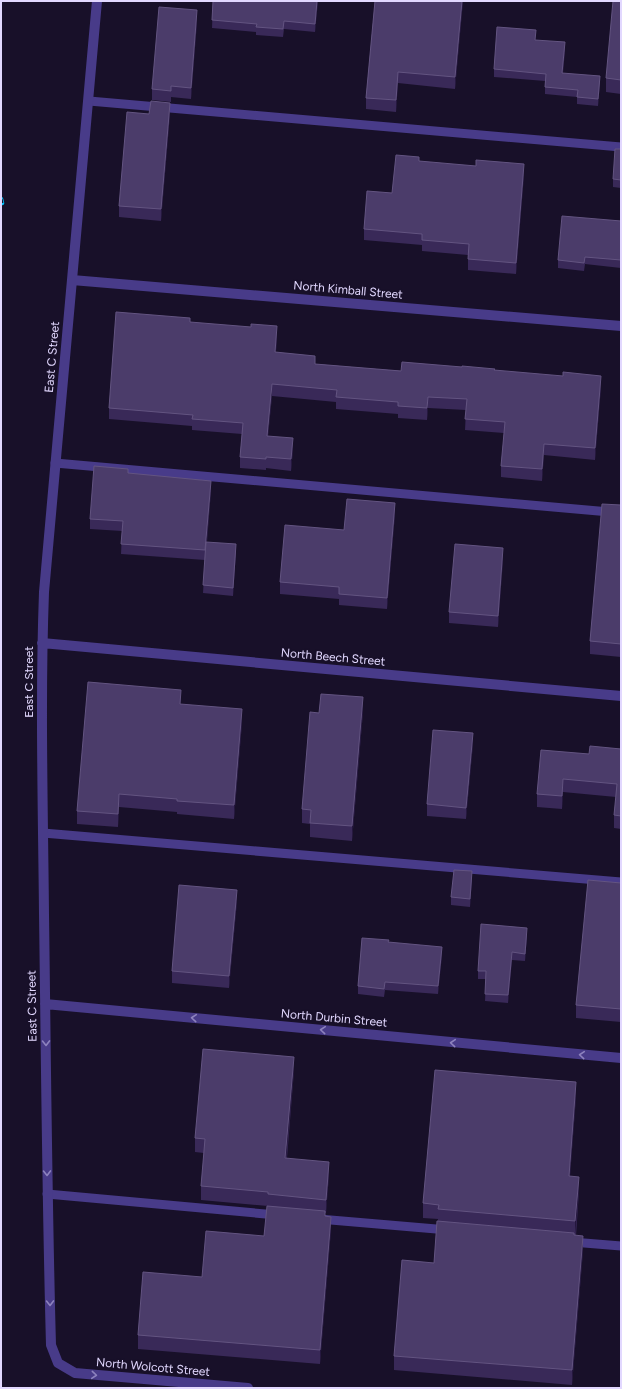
<svg xmlns="http://www.w3.org/2000/svg" width="622" height="1389" viewBox="0 0 622 1389" font-family="Figtree,sans-serif">
<style>
.lines{fill:none;stroke-linecap:round;stroke-linejoin:round}
.service{stroke:#483b89;stroke-width:9}
.minor{stroke:#483b89;stroke-width:10}
.rail-casing{stroke:#04c5ff;stroke-width:4.5}
.rail{stroke:#181029;stroke-width:3;stroke-dasharray:9;stroke-linecap:butt}
.wall{fill:#392958}
.shaded-wall{fill:#24173d}
.building{fill:#4b3c6a;stroke:#635481}
.oneway{stroke:#8d82be}
.labels{text-anchor:middle;stroke-width:3.5;stroke-linejoin:round;paint-order:stroke}
.street-label{font-size:12px;fill:#e2d8ff;stroke:#181029}
</style>
<rect width="100%" height="100%" fill="#181029"/>
<g class="lines">
<path class="service" d="M 89,101 L 621,147
M 55,463 L 621,513
M 43,833 L 621,882
M 47,1194 L 277,1215
M 319,1219 L 448,1230
M 572,1242 L 621,1246"/>
<path class="minor" d="M 97,1 L 44,592 C 40,699 43,807 44,914 C 46,1058 47,1202 51,1345 L 58,1363 L 75,1373 L 248,1388
M 72,280 L 621,326
M 42,643 L 621,696
M 45,1004 L 621,1058"/>
<defs>
<path id="rail" d="M 1,199 L 2,203"/>
</defs>
<use href="#rail" class="rail-casing"/>
<use href="#rail" class="rail"/>
</g>
<path class="wall" d="M 213,1 L 318,1 L 315,32 L 284,29 L 283,37 L 256,35 L 256,32 L 212,28 Z
M 375,1 L 463,1 L 455,89 L 398,83 L 396,112 L 366,109 L 366,98 Z
M 621,1 L 621,94 L 606,92 L 606,78 Z
M 197,22 L 191,99 L 171,97 L 171,102 L 152,100 L 152,89 Z
M 536,40 L 565,50 L 563,73 L 600,83 L 598,106 L 577,104 L 577,97 L 545,94 L 545,81 L 494,77 L 494,69 Z
M 170,114 L 161,221 L 119,217 L 119,206 Z
M 621,149 L 621,188 L 613,187 L 613,179 Z
M 419,161 L 524,175 L 516,274 L 468,270 L 468,255 L 422,251 L 422,245 L 364,240 L 364,229 L 392,193 Z
M 621,221 L 621,268 L 585,264 L 584,271 L 558,268 L 558,260 Z
M 190,322 L 277,337 L 276,352 L 315,364 L 401,371 L 495,370 L 601,387 L 595,460 L 544,455 L 542,481 L 501,477 L 501,466 L 504,433 L 465,430 L 466,410 L 428,408 L 427,420 L 398,418 L 398,414 L 336,409 L 336,402 L 272,396 L 268,436 L 293,450 L 291,471 L 266,468 L 266,470 L 240,468 L 240,457 L 242,434 L 192,430 L 192,426 L 109,419 L 109,408 Z
M 128,473 L 211,491 L 207,542 L 236,552 L 233,596 L 203,593 L 205,560 L 121,554 L 122,531 L 90,529 L 90,519 Z
M 621,505 L 621,657 L 590,654 L 590,641 Z
M 395,514 L 387,609 L 339,605 L 339,599 L 280,594 L 280,582 L 344,530 Z
M 503,560 L 498,627 L 449,623 L 449,612 Z
M 181,704 L 242,723 L 234,819 L 177,814 L 177,812 L 119,807 L 118,827 L 77,824 L 77,811 Z
M 363,712 L 352,841 L 310,837 L 310,824 L 302,823 L 302,809 L 319,713 Z
M 473,744 L 466,819 L 427,816 L 427,804 Z
M 621,749 L 621,829 L 614,828 L 614,815 L 616,797 L 563,792 L 562,809 L 537,807 L 537,794 L 589,754 Z
M 472,879 L 470,907 L 451,905 L 451,897 Z
M 621,883 L 621,1022 L 576,1018 L 576,1005 Z
M 237,901 L 229,988 L 172,983 L 172,971 Z
M 527,936 L 525,961 L 512,960 L 508,1003 L 485,1001 L 486,979 L 478,979 L 478,971 Z
M 389,942 L 442,955 L 438,994 L 385,990 L 384,997 L 358,994 L 358,986 Z
M 294,1071 L 287,1158 L 329,1175 L 326,1213 L 325,1213 L 325,1216 L 331,1230 L 320,1364 L 138,1349 L 138,1335 L 202,1277 L 264,1236 L 268,1206 L 201,1200 L 201,1186 L 204,1153 L 195,1152 L 195,1138 Z
M 576,1097 L 570,1176 L 579,1191 L 576,1236 L 583,1251 L 572,1385 L 394,1370 L 394,1356 L 434,1263 L 438,1219 L 423,1218 L 423,1203 Z
M 621,1368 L 621,1388 L 620,1388 L 620,1374 Z"/>
<path class="shaded-wall" d="M 317,1 L 318,1 L 315,32 L 315,24 Z
M 462,1 L 463,1 L 455,89 L 455,77 Z
M 197,10 L 197,22 L 191,99 L 191,88 Z
M 565,42 L 565,50 L 562,80 L 562,73 Z
M 398,72 L 398,83 L 396,112 L 396,100 Z
M 600,76 L 600,83 L 598,106 L 598,99 Z
M 170,103 L 170,114 L 161,221 L 161,209 Z
M 524,164 L 524,175 L 516,274 L 516,263 Z
M 277,326 L 277,337 L 275,364 L 275,352 Z
M 601,376 L 601,387 L 595,460 L 595,448 Z
M 272,384 L 272,396 L 267,448 L 267,436 Z
M 428,397 L 428,408 L 427,420 L 427,408 Z
M 293,438 L 293,450 L 291,471 L 291,459 Z
M 544,444 L 544,455 L 542,481 L 542,469 Z
M 211,481 L 211,491 L 205,561 L 205,550 Z
M 395,503 L 395,514 L 387,609 L 387,598 Z
M 236,544 L 236,552 L 233,596 L 233,588 Z
M 503,548 L 503,560 L 498,627 L 498,616 Z
M 363,697 L 363,712 L 352,841 L 352,826 Z
M 242,709 L 242,723 L 234,819 L 234,805 Z
M 473,733 L 473,744 L 466,819 L 466,808 Z
M 563,779 L 563,792 L 562,809 L 562,796 Z
M 119,794 L 119,807 L 118,827 L 118,814 Z
M 472,871 L 472,879 L 470,907 L 470,899 Z
M 237,890 L 237,901 L 229,988 L 229,976 Z
M 527,928 L 527,936 L 525,961 L 525,954 Z
M 442,947 L 442,955 L 438,994 L 438,986 Z
M 512,952 L 512,960 L 508,1003 L 508,995 Z
M 294,1057 L 294,1071 L 285,1172 L 285,1158 Z
M 576,1082 L 576,1097 L 569,1190 L 569,1176 Z
M 329,1162 L 329,1175 L 326,1213 L 326,1200 Z
M 579,1177 L 579,1191 L 575,1236 L 575,1221 Z
M 331,1217 L 331,1230 L 320,1364 L 320,1350 Z
M 583,1236 L 583,1251 L 572,1385 L 572,1370 Z"/>
<path class="building" d="M 213,1 L 317,1 L 315,24 L 284,21 L 283,29 L 256,27 L 257,24 L 212,20 Z
M 375,1 L 462,1 L 455,77 L 398,72 L 396,100 L 366,98 Z
M 613,1 L 621,1 L 621,80 L 606,78 Z
M 159,7 L 197,10 L 191,88 L 171,86 L 171,91 L 152,89 Z
M 497,27 L 536,30 L 535,40 L 565,42 L 562,73 L 600,76 L 598,99 L 577,97 L 578,90 L 545,87 L 546,74 L 494,69 Z
M 151,101 L 170,103 L 161,209 L 119,206 L 127,112 L 149,114 Z
M 615,149 L 621,149 L 621,180 L 613,179 Z
M 396,155 L 419,157 L 419,161 L 476,166 L 476,160 L 524,164 L 516,263 L 468,259 L 469,244 L 422,240 L 422,234 L 364,229 L 367,191 L 392,193 Z
M 562,216 L 621,221 L 621,260 L 585,257 L 584,263 L 558,260 Z
M 116,312 L 190,318 L 190,322 L 251,327 L 251,324 L 277,326 L 275,352 L 315,356 L 315,364 L 401,371 L 402,362 L 462,367 L 462,366 L 495,369 L 494,370 L 563,376 L 563,372 L 601,376 L 595,448 L 544,444 L 542,469 L 501,466 L 505,422 L 465,419 L 467,399 L 428,397 L 427,408 L 398,406 L 398,402 L 336,397 L 337,390 L 272,384 L 267,436 L 293,438 L 291,459 L 266,457 L 266,459 L 240,457 L 243,423 L 192,419 L 193,415 L 109,408 Z
M 94,466 L 128,469 L 128,473 L 211,481 L 205,550 L 121,544 L 123,521 L 90,519 Z
M 347,499 L 395,503 L 387,598 L 339,594 L 339,587 L 280,582 L 285,525 L 344,530 Z
M 602,504 L 621,505 L 621,644 L 590,641 Z
M 206,542 L 236,544 L 233,588 L 203,585 Z
M 455,544 L 503,548 L 498,616 L 449,612 Z
M 88,682 L 181,690 L 180,704 L 242,709 L 234,805 L 177,801 L 177,799 L 119,794 L 118,814 L 77,811 Z
M 321,694 L 363,697 L 352,826 L 310,823 L 311,810 L 302,809 L 310,712 L 319,713 Z
M 433,730 L 473,733 L 466,808 L 427,804 Z
M 590,746 L 621,749 L 621,816 L 614,815 L 617,784 L 563,779 L 562,796 L 537,794 L 541,750 L 589,754 Z
M 454,870 L 472,871 L 470,899 L 451,897 Z
M 588,880 L 621,883 L 621,1009 L 576,1005 Z
M 179,885 L 237,890 L 229,976 L 172,971 Z
M 481,924 L 527,928 L 525,954 L 512,952 L 508,995 L 485,994 L 486,971 L 478,971 Z
M 362,938 L 389,940 L 388,942 L 442,947 L 438,986 L 385,982 L 384,989 L 358,986 Z
M 203,1049 L 294,1057 L 285,1158 L 329,1162 L 326,1200 L 268,1194 L 268,1192 L 201,1186 L 205,1139 L 195,1138 Z
M 435,1070 L 576,1082 L 569,1176 L 579,1177 L 575,1221 L 438,1209 L 439,1205 L 423,1203 Z
M 267,1206 L 325,1211 L 325,1216 L 331,1217 L 320,1350 L 138,1335 L 143,1272 L 202,1277 L 206,1231 L 264,1236 Z
M 437,1221 L 574,1233 L 574,1235 L 583,1236 L 572,1370 L 394,1356 L 402,1260 L 434,1263 Z"/>
<defs><path id="oneway-chevron" d="M-2-3.5L2.5 0L-2 3.5" fill="none" stroke-width="1.6" stroke-linecap="round" stroke-linejoin="round"/></defs>
<g class="oneway">
<use href="#oneway-chevron" transform="translate(194 1018) rotate(-175)"/>
<use href="#oneway-chevron" transform="translate(323 1030) rotate(-175)"/>
<use href="#oneway-chevron" transform="translate(46 1043) rotate(89)"/>
<use href="#oneway-chevron" transform="translate(453 1043) rotate(-175)"/>
<use href="#oneway-chevron" transform="translate(582 1055) rotate(-175)"/>
<use href="#oneway-chevron" transform="translate(47 1173) rotate(89)"/>
<use href="#oneway-chevron" transform="translate(50 1303) rotate(89)"/>
<use href="#oneway-chevron" transform="translate(94 1375) rotate(5)"/>
</g>
<g class="labels">
<g class="street-label">
<text transform="translate(348 290) rotate(5)" y="4">North Kimball Street</text>
<text transform="translate(52 357) rotate(-85)" y="4">East C Street</text>
<text transform="translate(333 657) rotate(5)" y="4">North Beech Street</text>
<text transform="translate(29 682) rotate(-90)" y="4">East C Street</text>
<text transform="translate(32 1006) rotate(-91)" y="4">East C Street</text>
<text transform="translate(334 1018) rotate(5)" y="4">North Durbin Street</text>
<text transform="translate(153 1367) rotate(5)" y="4">North Wolcott Street</text>
</g>
</g>
<rect width="622" height="1389" fill="none" stroke="#e2d8ff" stroke-width="4"/>
</svg>
